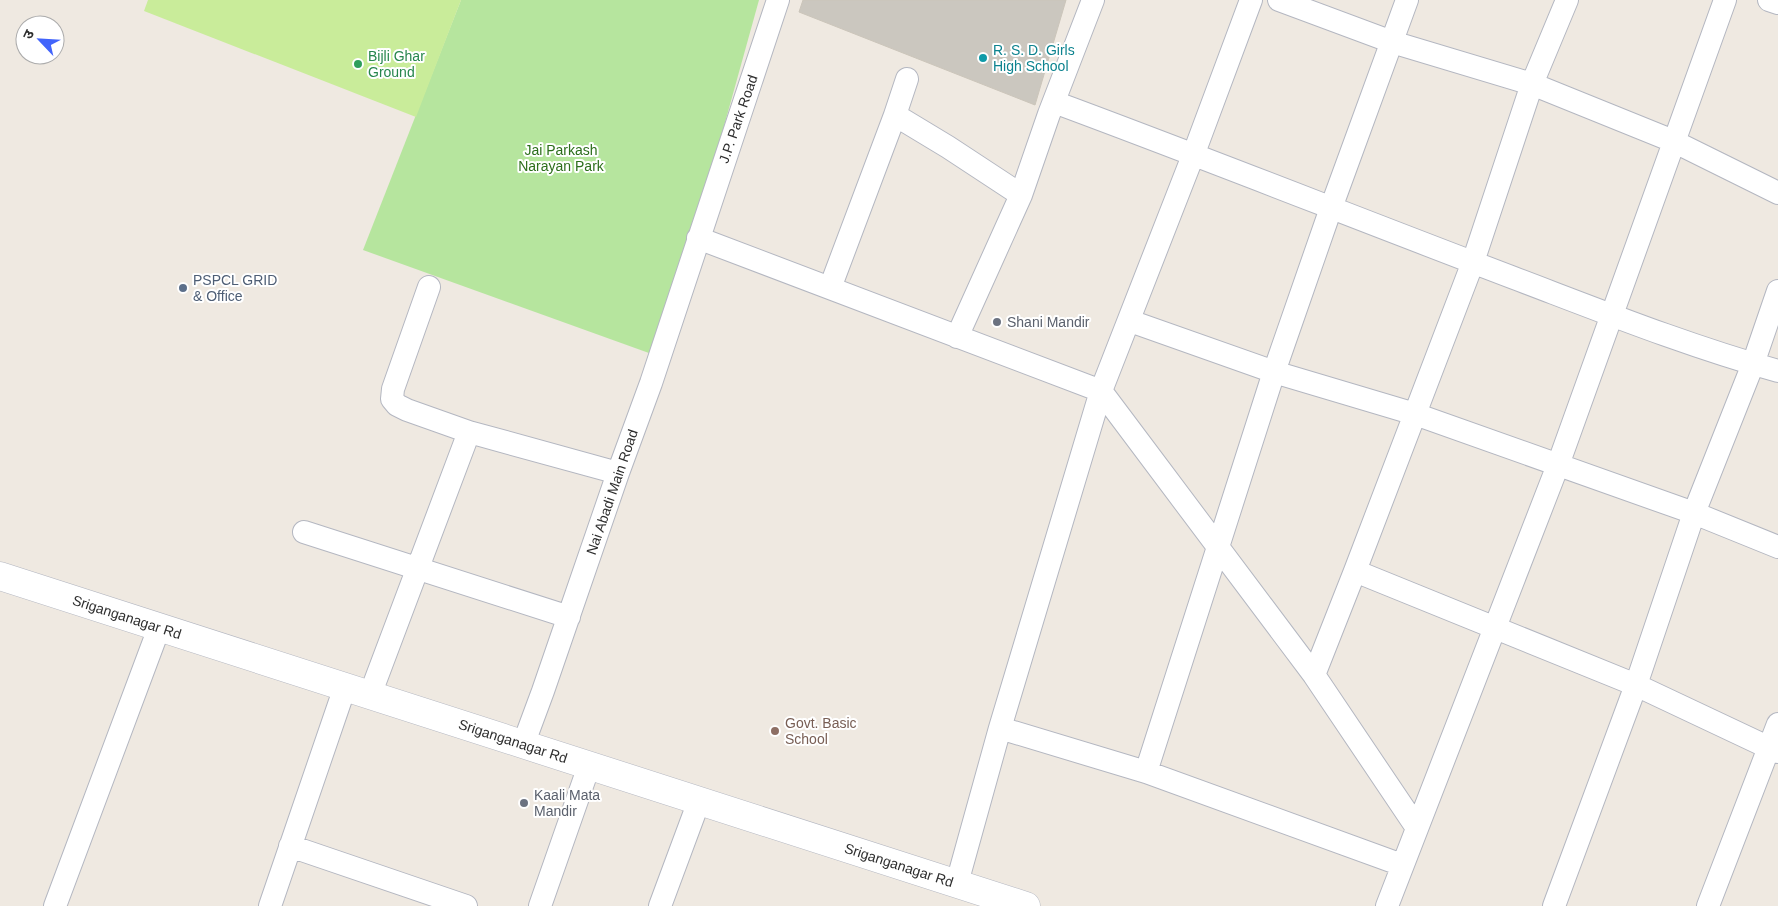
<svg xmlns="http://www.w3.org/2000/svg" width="1778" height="906" viewBox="0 0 1778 906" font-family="Helvetica,'Noto Sans Devanagari',sans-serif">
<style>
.green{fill:#b6e59e}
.pitch{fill:#c9ec9a}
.building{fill:#cbc7bf;stroke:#cbc5ba}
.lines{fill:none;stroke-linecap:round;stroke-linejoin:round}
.minor-casing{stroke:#b4b7c1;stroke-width:24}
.secondary-casing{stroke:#b4b7c1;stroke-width:29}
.minor{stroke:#fff;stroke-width:22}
.secondary{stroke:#fff;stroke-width:28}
.culture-dot{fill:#0f9aa8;stroke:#fff;stroke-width:2}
.leisure-dot{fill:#2e9e5b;stroke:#fff;stroke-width:2}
.service-dot{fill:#5c6f8a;stroke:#fff;stroke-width:2}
.worship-dot{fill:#6b7280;stroke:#fff;stroke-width:2}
.education-dot{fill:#8d6e63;stroke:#fff;stroke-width:2}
.labels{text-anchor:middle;stroke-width:4;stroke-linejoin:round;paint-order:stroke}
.culture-label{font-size:14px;fill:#0d838f;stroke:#fff;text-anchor:start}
.leisure-label{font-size:14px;fill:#27864d;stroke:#fff;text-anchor:start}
.street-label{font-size:14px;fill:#2e2e2e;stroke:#fff}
.park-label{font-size:14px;fill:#2c6e1b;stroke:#fff}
.service-label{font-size:14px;fill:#4e5e75;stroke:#fff;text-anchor:start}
.worship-label{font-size:14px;fill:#5b616d;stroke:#fff;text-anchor:start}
.education-label{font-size:14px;fill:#785e54;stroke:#fff;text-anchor:start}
</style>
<rect width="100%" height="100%" fill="#efe9e1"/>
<path class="green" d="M 461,0 L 759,0 L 660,357 L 363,250 Z"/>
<path class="pitch" d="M 148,0 L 461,0 L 416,117 L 144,11 Z"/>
<path class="building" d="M 803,0 L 1066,0 L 1035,105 L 799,12 Z"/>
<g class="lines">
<defs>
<path id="minor" d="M 1279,0 L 1392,42 L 1532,84 L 1673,141 L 1778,193
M 1769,0 L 1778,3
M 1054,102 C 1208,159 1361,220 1514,278 C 1601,311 1688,346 1778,371
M 895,115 L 907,79
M 698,238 L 1101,391 L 1314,675 L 1417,828
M 429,287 L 393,389 L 392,399 L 397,405 L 407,410 L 469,432 L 618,473
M 830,288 L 895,115 L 948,147 L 1021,195
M 1130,321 L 1274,372 L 1415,414 L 1694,513 L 1778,547
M 957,337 L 1021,195 L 1049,114 L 1093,0
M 304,532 L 569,617
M 1355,571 L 1636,685 L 1778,752
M 1314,675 L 1355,571 L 1473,262 L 1532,84 L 1567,0
M 370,695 L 469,432
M 1000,728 L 1146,772 L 1402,865
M 523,745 L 543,691 L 618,473 L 651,383 L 778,0
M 1146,772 L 1274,372 L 1331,208 L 1407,0
M 290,846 L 466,906
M 957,883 L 1000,728 L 1101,391 L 1194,153 L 1251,0
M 55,906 L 159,628
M 270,906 L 345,687
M 540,906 L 589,766
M 660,906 L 699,801
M 1387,906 L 1558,465 L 1725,0
M 1554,906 L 1636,685 L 1694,513 L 1753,364 L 1778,291
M 1708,906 L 1778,724"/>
<path id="secondary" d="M 0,576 L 1026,906"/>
</defs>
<use href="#minor" class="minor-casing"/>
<use href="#secondary" class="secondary-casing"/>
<use href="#minor" class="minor"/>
<use href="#secondary" class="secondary"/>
</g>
<circle class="culture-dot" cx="983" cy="58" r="5"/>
<circle class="leisure-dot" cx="358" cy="64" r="5"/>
<circle class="service-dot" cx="183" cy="288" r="5"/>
<g class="worship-dot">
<circle cx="997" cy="322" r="5"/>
<circle cx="524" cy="803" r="5"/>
</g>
<circle class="education-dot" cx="775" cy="731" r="5"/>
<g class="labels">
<g class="culture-label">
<text x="993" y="55">R. S. D. Girls<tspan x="993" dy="16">High School</tspan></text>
</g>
<g class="leisure-label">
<text x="368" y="61">Bijli Ghar<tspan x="368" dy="16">Ground</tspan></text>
</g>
<g class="street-label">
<text transform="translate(738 119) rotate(-71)" y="5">J.P. Park Road</text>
<text transform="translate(612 492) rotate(-71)" y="5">Nai Abadi Main Road</text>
<text transform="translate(127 617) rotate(18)" y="5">Sriganganagar Rd</text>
<text transform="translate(513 741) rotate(18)" y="5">Sriganganagar Rd</text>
<text transform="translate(899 865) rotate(18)" y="5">Sriganganagar Rd</text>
</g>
<g class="park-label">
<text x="561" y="155">Jai Parkash<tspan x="561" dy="16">Narayan Park</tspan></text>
</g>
<g class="service-label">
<text x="193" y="285">PSPCL GRID<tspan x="193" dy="16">&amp; Office</tspan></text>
</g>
<g class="worship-label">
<text x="1007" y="327">Shani Mandir</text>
<text x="534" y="800">Kaali Mata<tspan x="534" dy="16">Mandir</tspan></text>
</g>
<g class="education-label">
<text x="785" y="728">Govt. Basic<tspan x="785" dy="16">School</tspan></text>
</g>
</g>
<g transform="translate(40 40) rotate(295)"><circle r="24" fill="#ffffff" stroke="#ababab"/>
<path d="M0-4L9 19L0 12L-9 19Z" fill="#4264fb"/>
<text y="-8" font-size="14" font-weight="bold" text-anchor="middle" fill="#2e2e2e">उ</text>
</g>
</svg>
